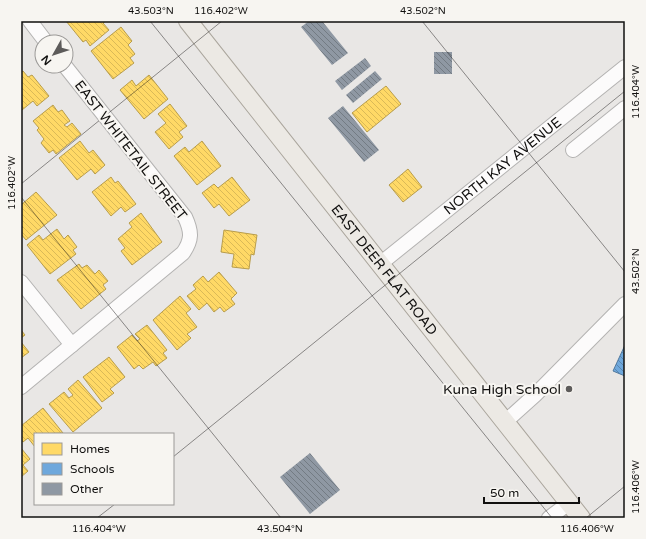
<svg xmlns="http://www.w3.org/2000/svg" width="646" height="539" viewBox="0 0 646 539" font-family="'Varela Round',sans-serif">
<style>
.homes{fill:url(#homes-back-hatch);stroke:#b89d4c}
.schools{fill:url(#schools-back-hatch);stroke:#537a9e}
.building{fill:url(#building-back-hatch)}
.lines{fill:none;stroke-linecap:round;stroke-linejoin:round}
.minor-casing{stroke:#b4b3b2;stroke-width:16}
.major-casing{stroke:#aba69d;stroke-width:20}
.minor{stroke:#fcfbfb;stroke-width:14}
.major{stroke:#ece9e4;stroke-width:18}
.ticks{fill:none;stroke:#11100f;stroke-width:1;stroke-opacity:0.45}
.poi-dot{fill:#5d5b5a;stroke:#f7f5f1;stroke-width:1.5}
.labels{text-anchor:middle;stroke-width:4;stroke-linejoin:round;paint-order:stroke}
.street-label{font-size:14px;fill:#11100f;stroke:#f7f5f1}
.poi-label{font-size:14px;fill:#11100f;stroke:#f7f5f1;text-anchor:end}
.neatline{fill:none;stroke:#11100f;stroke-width:1.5}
.ticks-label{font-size:10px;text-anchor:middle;fill:#11100f}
</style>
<defs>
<pattern id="homes-back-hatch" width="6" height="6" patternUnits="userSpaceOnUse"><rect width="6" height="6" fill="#ffd966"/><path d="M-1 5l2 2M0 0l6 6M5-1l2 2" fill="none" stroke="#dab957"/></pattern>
<pattern id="schools-back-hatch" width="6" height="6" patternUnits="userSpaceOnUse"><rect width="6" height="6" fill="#6fa8dc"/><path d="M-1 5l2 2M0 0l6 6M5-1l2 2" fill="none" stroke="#5a87b1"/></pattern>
<pattern id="building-back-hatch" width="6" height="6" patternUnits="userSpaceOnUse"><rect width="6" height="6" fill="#8f98a3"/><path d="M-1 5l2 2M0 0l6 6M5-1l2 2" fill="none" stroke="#737b83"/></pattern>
</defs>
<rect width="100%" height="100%" fill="#e9e7e5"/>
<path class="homes" d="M 66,21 L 106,21 L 103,23 L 109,30 L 90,46 L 86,40 L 83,42 Z
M 121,27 L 132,41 L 128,45 L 135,54 L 130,58 L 134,63 L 113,79 L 91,51 Z
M 23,71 L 28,77 L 32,75 L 49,96 L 37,106 L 33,101 L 22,110 L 21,72 Z
M 149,75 L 168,99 L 144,119 L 120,90 L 132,80 L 136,86 Z
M 386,86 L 401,104 L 367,132 L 352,113 Z
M 170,104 L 187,126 L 179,132 L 183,137 L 169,149 L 155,132 L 166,123 L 158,114 Z
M 53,105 L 58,112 L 62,110 L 70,121 L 64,125 L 67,127 L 72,123 L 81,134 L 56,154 L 53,150 L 49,153 L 41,143 L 44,139 L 37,130 L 39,128 L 33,121 Z
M 80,141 L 89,153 L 93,150 L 105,165 L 95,174 L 91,169 L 77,180 L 59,158 Z
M 202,141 L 221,166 L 197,185 L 174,156 L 185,147 L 189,152 Z
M 408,169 L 422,187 L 403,202 L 389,185 Z
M 111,177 L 115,183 L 118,181 L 136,204 L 125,212 L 121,207 L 111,216 L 92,192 Z
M 232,177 L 250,200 L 229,216 L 219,204 L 214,208 L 202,193 L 214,184 L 218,188 Z
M 36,192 L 57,215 L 26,240 L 21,234 L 21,228 L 23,227 L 21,225 L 21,205 Z
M 141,213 L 162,242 L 132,265 L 121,251 L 125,248 L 118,239 L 132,227 L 129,223 Z
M 57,229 L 64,239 L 68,235 L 77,247 L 73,250 L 76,254 L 50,274 L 27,245 L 39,235 L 43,240 Z
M 224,230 L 257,235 L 254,255 L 251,254 L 249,269 L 232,267 L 234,254 L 221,252 Z
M 79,264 L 82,268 L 87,265 L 95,274 L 99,270 L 108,281 L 103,285 L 106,289 L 81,309 L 57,280 Z
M 219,272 L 237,293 L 231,299 L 235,304 L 224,312 L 220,307 L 214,312 L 207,303 L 199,310 L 187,296 L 196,289 L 193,285 L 203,276 L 208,282 Z
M 180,296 L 191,309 L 186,313 L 197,327 L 187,334 L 191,338 L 177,350 L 153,320 Z
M 147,325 L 167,350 L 163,353 L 167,358 L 156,366 L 153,362 L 143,369 L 139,365 L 134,369 L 117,347 L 132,335 L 137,341 L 140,339 L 135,334 Z
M 21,330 L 25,335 L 21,338 Z
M 21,342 L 29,352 L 21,358 Z
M 109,357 L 125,377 L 110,389 L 114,393 L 102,402 L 83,377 Z
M 78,380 L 102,408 L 73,432 L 49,404 L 64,392 L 69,398 L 73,395 L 68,389 Z
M 43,408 L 63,433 L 35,434 L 35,447 L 28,438 L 23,442 L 21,439 L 21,426 Z
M 21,448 L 30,459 L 23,465 L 28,471 L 21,477 Z"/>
<path class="schools" d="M 625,345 L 625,376 L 613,371 Z"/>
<path class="building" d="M 309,21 L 322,21 L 348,53 L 332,65 L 301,27 Z
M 434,52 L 452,52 L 452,74 L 434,74 Z
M 365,58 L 371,66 L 342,90 L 335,81 Z
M 375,71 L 382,79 L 353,103 L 346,95 Z
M 343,106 L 379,150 L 364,162 L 328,118 Z
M 310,453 L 340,490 L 310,514 L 280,477 Z"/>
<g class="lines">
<defs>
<g id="minor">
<path d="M 30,21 L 46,42"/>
<path d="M 573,150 L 625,108"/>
<path id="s1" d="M 380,264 L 625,67"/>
<path d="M 21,282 L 72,345"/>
<path d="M 21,387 L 183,253 C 192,240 192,232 185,217 L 65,66"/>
<path d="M 505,422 L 535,395 L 625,304"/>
<path d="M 549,518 L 569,503"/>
</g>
<g id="major">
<path id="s2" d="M 188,21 L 581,518"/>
</g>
</defs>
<use href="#minor" class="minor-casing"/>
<use href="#major" class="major-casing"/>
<use href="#minor" class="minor"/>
<use href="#major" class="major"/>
</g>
<path class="ticks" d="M 150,21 L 552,518M 422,21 L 625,272M 21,184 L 222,21M 21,197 L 281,518M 173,457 L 625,91M 97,518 L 115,504M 586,518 L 625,486"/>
<circle class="poi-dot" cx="569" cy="389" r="4"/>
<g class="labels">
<g class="street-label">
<text transform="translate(131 150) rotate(52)" y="5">EAST WHITETAIL STREET</text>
<text dy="5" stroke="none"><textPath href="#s1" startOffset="157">NORTH KAY AVENUE</textPath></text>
<text dy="5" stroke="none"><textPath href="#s2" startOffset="317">EAST DEER FLAT ROAD</textPath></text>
</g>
<g class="poi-label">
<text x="561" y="394">Kuna High School</text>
</g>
</g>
<rect width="646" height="539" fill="none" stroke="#f7f5f1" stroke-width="44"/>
<rect x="34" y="433" width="140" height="72" fill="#f7f5f1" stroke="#9b9997"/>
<rect x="42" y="443" width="20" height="12" fill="#ffd966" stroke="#9b9997"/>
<text x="70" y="453" font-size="12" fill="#11100f">Homes</text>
<rect x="42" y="463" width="20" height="12" fill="#6fa8dc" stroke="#9b9997"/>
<text x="70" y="473" font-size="12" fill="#11100f">Schools</text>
<rect x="42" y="483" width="20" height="12" fill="#8f98a3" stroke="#9b9997"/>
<text x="70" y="493" font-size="12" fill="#11100f">Other</text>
<g transform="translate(54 54) rotate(231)"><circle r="19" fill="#f7f5f1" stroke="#9b9997"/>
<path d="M0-3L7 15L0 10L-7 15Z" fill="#5d5b5a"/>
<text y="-6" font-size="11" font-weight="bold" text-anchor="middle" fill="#11100f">N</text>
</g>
<path d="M484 497v6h95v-6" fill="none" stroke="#11100f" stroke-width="2"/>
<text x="490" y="497" font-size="12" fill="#11100f" stroke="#f7f5f1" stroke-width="3" paint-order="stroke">50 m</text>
<rect x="22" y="22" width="602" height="495" class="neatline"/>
<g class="ticks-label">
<text x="151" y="14">43.503°N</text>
<text x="221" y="14">116.402°W</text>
<text x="423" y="14">43.502°N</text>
<text transform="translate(635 92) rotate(-90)" y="4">116.404°W</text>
<text transform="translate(11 183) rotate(-90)" y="4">116.402°W</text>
<text transform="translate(635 271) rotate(-90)" y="4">43.502°N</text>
<text transform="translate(635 487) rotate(-90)" y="4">116.406°W</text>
<text x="99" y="532">116.404°W</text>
<text x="280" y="532">43.504°N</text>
<text x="587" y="532">116.406°W</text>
</g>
</svg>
